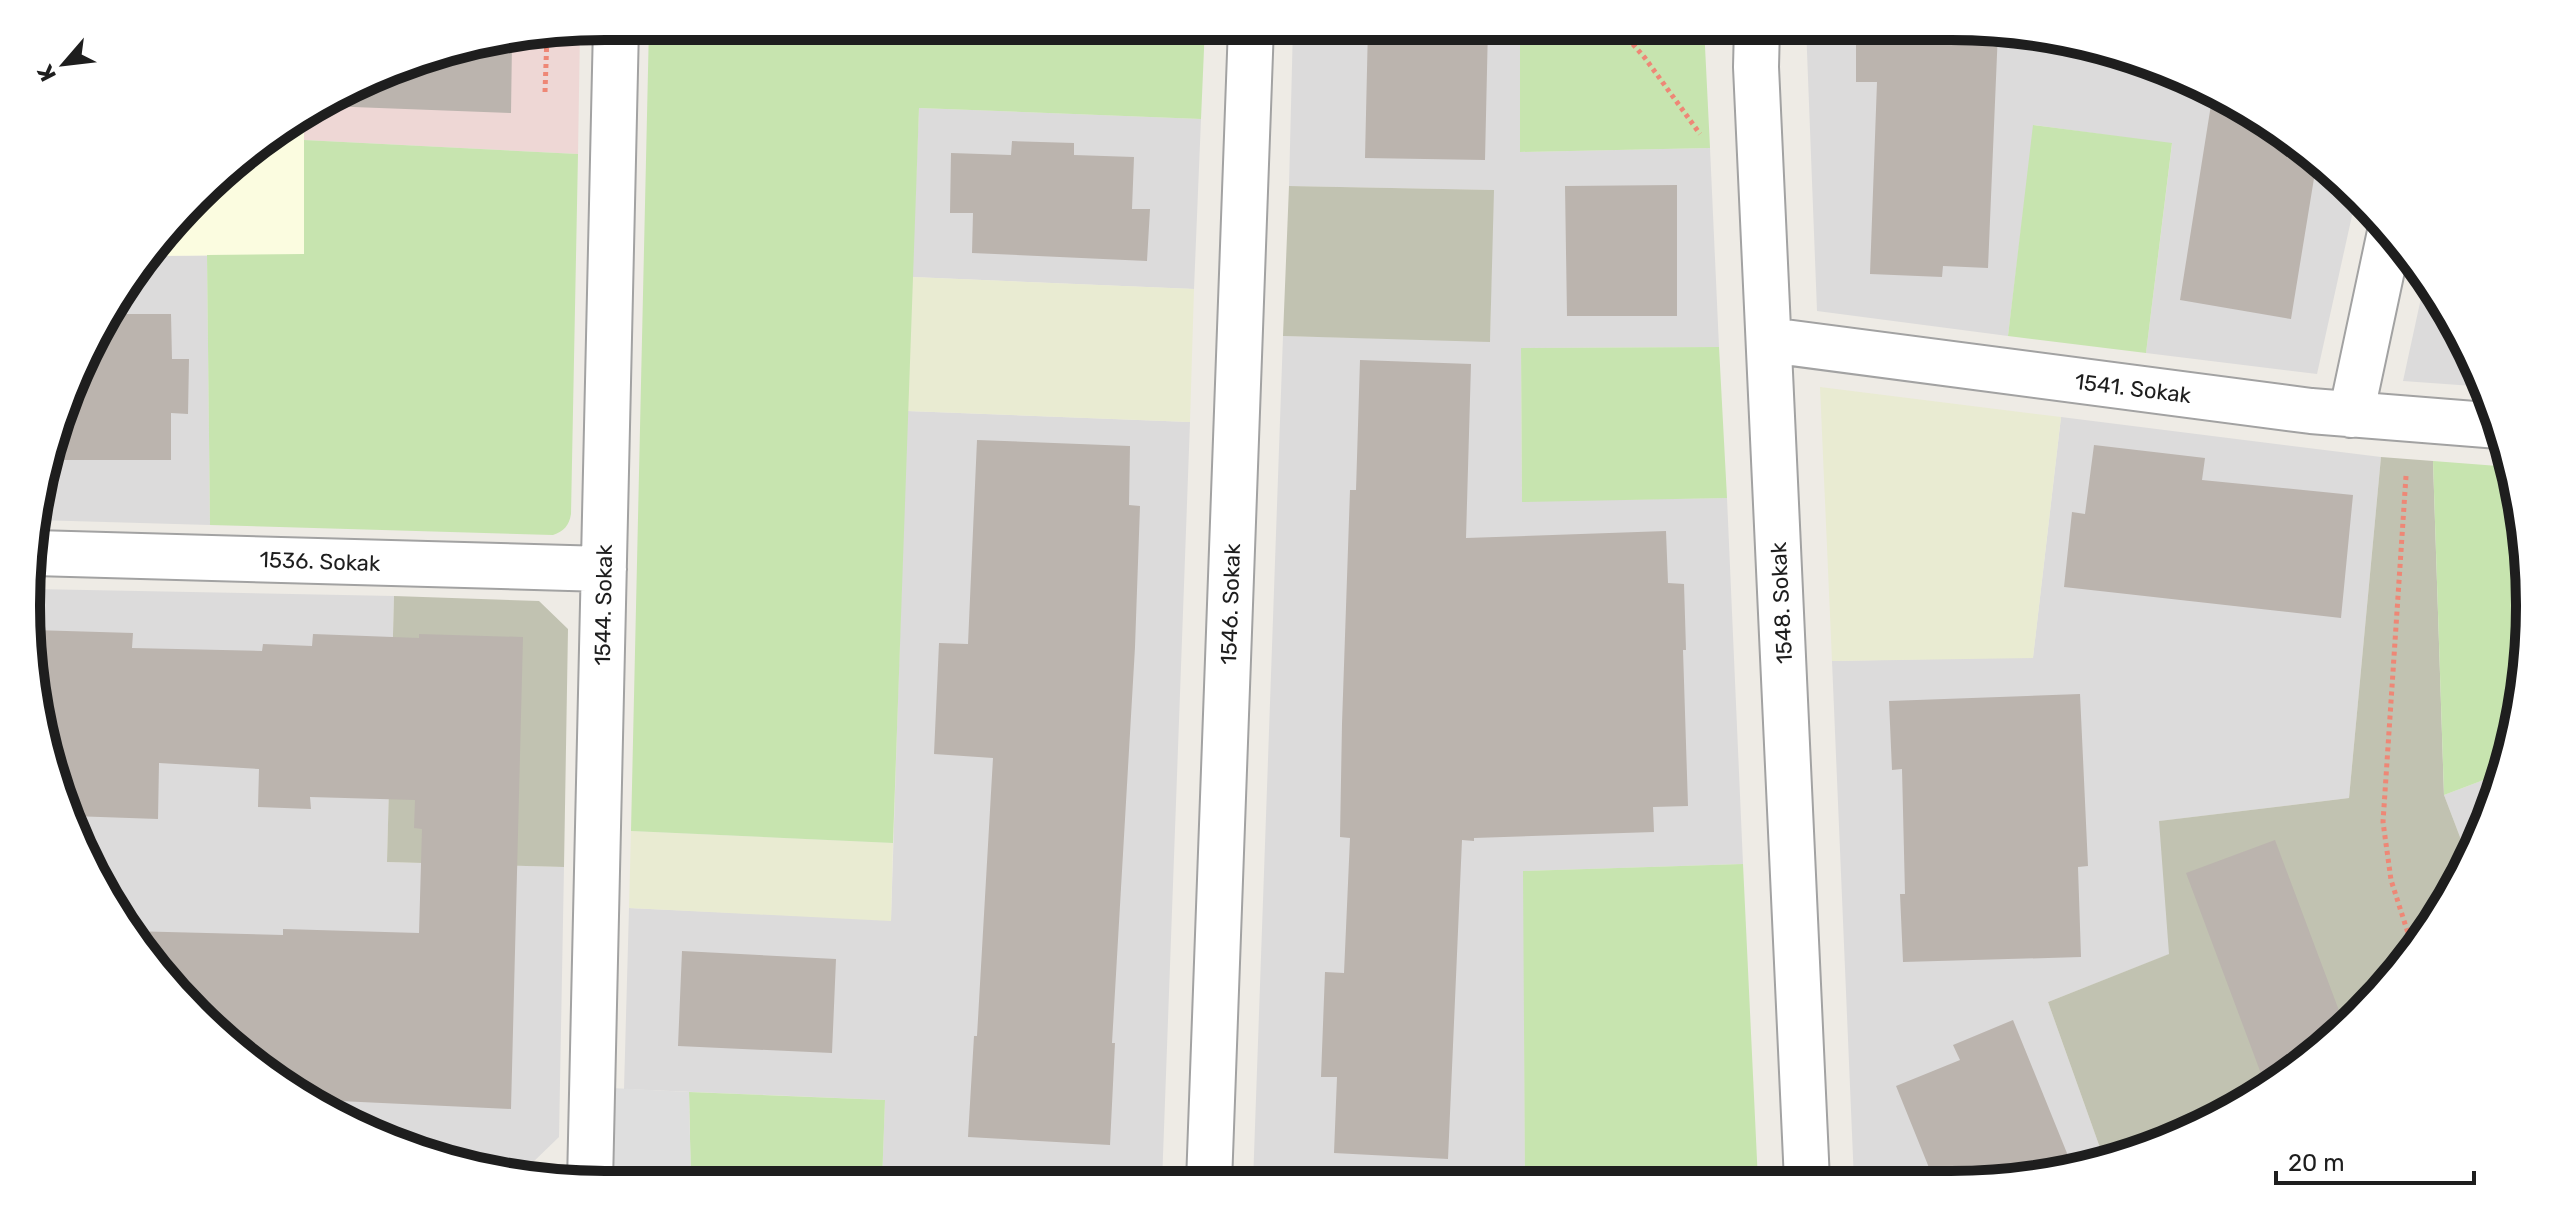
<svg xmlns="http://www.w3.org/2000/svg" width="2556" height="1211" viewBox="0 0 2556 1211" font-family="Rubik,sans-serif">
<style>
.residential{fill:#dcdbdb}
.commercial{fill:#eed7d5}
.education{fill:#fbfce0}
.construction{fill:#c1c2b1}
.farmland{fill:#e9ebd2}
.grass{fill:#c7e4af}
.parking{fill:#dedede}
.building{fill:#bbb4ae}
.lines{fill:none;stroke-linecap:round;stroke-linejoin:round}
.street-casing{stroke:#a2a2a2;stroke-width:48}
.path{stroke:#ee8776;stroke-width:5;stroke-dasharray:4 4;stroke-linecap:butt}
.street{stroke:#fff;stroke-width:44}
.labels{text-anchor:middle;stroke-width:8;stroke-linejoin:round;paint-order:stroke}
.street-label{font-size:22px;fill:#1e1e1e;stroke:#fff}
.rim{fill:none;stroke:#1e1e1e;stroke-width:10}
</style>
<rect width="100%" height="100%" fill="#eeebe5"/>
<path class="residential" d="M 1293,26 L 1520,26 L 1520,152 L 1710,148 L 1719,347 L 1521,348 L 1522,501 L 1727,498 L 1743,864 L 1524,871 L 1525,1182 L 1253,1183 L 1283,336 L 1490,341 L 1493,190 L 1289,186 Z
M 1806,26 L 1951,26 L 2064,37 L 2173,70 L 2273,124 L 2357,193 L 2317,374 L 2146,353 L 2172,144 L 2034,125 L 2008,336 L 1817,311 Z
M 919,108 L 1201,119 L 1194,289 L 912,277 Z
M 207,255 L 210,525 L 36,520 L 37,492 L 70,383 L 123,284 L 150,256 Z
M 2426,275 L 2433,284 L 2487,387 L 2403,381 Z
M 907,411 L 1190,422 L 1162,1183 L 882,1183 L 885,1100 L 624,1089 L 629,908 L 891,920 Z
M 2061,417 L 2381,457 L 2349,798 L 2160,821 L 2170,954 L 2048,1002 L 2104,1159 L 2027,1180 L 1854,1181 L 1832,661 L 2033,657 Z
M 34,589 L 394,596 L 387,862 L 564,867 L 559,1137 L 529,1166 L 466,1166 L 383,1141 L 223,1041 L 145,958 L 86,862 L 31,681 Z
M 2502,773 L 2486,828 L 2468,858 L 2444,795 Z"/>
<path class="commercial" d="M 580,30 L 578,154 L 304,140 L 304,119 L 419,57 Z"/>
<path class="education" d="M 304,119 L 304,255 L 150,256 L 252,146 Z"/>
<path class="construction" d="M 1289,186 L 1494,190 L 1490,342 L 1283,336 Z
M 2381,457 L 2433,461 L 2444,795 L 2468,858 L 2410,959 L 2304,1065 L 2173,1141 L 2104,1159 L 2048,1002 L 2169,954 L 2159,821 L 2349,798 Z
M 394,596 L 539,601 L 568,629 L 564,867 L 387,862 Z"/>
<path class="farmland" d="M 912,277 L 1194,289 L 1190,422 L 907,411 Z
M 1820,387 L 2061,417 L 2033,658 L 1832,661 Z
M 631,831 L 893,843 L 891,921 L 629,908 Z"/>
<path class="grass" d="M 649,26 L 1205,26 L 1201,119 L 919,108 L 893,843 L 631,831 Z
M 1520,26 L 1704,26 L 1710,148 L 1520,152 Z
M 2033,125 L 2172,143 L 2146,353 L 2008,336 Z
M 304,140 L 578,154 L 571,514 C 569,526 564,531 553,535 L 210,525 L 207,255 L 304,254 Z
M 1719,347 L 1727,498 L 1522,502 L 1521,348 Z
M 2433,461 L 2511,467 L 2519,493 L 2530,606 L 2519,719 L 2502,773 L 2444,795 Z
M 1743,864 L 1758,1181 L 1525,1182 L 1523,871 Z
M 689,1092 L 885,1100 L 882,1183 L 898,1184 L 691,1185 Z"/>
<path class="parking" d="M 592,1087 L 689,1092 L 691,1185 L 605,1185 Z"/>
<path class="building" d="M 1368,26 L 1488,26 L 1485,160 L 1365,158 Z
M 1856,26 L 1951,26 L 1998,31 L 1988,268 L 1943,266 L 1942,277 L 1870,274 L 1877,82 L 1856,82 Z
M 512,42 L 511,113 L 327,106 L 419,57 Z
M 2213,92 L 2273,124 L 2317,160 L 2291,319 L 2180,300 Z
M 1012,141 L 1074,143 L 1074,155 L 1134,157 L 1132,209 L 1150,209 L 1147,261 L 972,253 L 973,213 L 950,213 L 951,153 L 1011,155 Z
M 1677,185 L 1677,316 L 1567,316 L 1565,186 Z
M 107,314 L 171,314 L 172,359 L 189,359 L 188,414 L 171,413 L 171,460 L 47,460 L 70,383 Z
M 1360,360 L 1471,364 L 1466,538 L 1666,531 L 1668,583 L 1684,584 L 1686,650 L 1683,650 L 1688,806 L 1653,807 L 1654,832 L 1474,838 L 1474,841 L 1462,840 L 1448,1159 L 1334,1153 L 1337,1077 L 1321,1077 L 1325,972 L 1344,973 L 1350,838 L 1340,837 L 1342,724 L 1350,490 L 1356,490 Z
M 977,440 L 1130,446 L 1129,505 L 1140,506 L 1135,647 L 1112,1043 L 1115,1043 L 1110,1145 L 968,1137 L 974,1036 L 977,1036 L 993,758 L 934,754 L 939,643 L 968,644 Z
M 2094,445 L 2205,458 L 2202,480 L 2353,495 L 2341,618 L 2064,587 L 2072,512 L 2085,514 Z
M 33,630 L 133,633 L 132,648 L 262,651 L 263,644 L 312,646 L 313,634 L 419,638 L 419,634 L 523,637 L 511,1109 L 318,1100 L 223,1041 L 145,958 L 128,931 L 283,935 L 283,929 L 419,933 L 422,829 L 414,828 L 415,800 L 310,797 L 311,809 L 258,807 L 259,769 L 159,763 L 158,819 L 72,816 L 31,681 Z
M 2080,694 L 2088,866 L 2078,867 L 2081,957 L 1903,962 L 1900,894 L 1905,894 L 1902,769 L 1892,770 L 1889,701 Z
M 2275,840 L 2344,1024 L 2304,1065 L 2266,1087 L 2186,873 Z
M 682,951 L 836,959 L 832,1053 L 678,1046 Z
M 2013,1020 L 2073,1168 L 2027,1180 L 1934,1180 L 1896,1086 L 1960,1060 L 1953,1045 Z"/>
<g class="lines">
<defs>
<path id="street" d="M 1757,26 L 1756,67 L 1807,1181
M 1769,340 L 2311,411 L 2499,426
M 2351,415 L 2390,232
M 35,553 L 604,569
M 590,1183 L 616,26
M 1209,1183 L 1251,26"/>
</defs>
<use href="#street" class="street-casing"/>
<path class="path" d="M 1617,26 L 1645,58 L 1700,134
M 545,92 L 547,36
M 2406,476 L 2383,822 L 2391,880 L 2414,952
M 37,492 L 42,492"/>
<use href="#street" class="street"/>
</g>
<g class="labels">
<g class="street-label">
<text transform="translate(2133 388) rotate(7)" y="8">1541. Sokak</text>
<text transform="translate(320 561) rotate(2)" y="8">1536. Sokak</text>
<text transform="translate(1781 603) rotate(-93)" y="8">1548. Sokak</text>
<text transform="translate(1230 604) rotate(-88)" y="8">1546. Sokak</text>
<text transform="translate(603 605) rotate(-89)" y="8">1544. Sokak</text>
</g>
</g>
<path d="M0 0H2556V1211H0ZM605 40H1951A565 565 0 0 1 2516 605V606A565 565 0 0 1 1951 1171H605A565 565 0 0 1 40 606V605A565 565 0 0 1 605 40Z" fill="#fff" fill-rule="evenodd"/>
<path class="rim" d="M605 40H1951A565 565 0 0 1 2516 605V606A565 565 0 0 1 1951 1171H605A565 565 0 0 1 40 606V605A565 565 0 0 1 605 40Z"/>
<g transform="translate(64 64) rotate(242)" stroke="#ffffff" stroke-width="6" paint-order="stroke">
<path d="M0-6L14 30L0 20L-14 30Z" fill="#1e1e1e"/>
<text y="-12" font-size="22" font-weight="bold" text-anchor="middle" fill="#1e1e1e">K</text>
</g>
<path d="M2276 1171v12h198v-12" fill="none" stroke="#1e1e1e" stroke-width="4"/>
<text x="2288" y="1171" font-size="24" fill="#1e1e1e" stroke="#ffffff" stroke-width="6" paint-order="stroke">20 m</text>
</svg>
